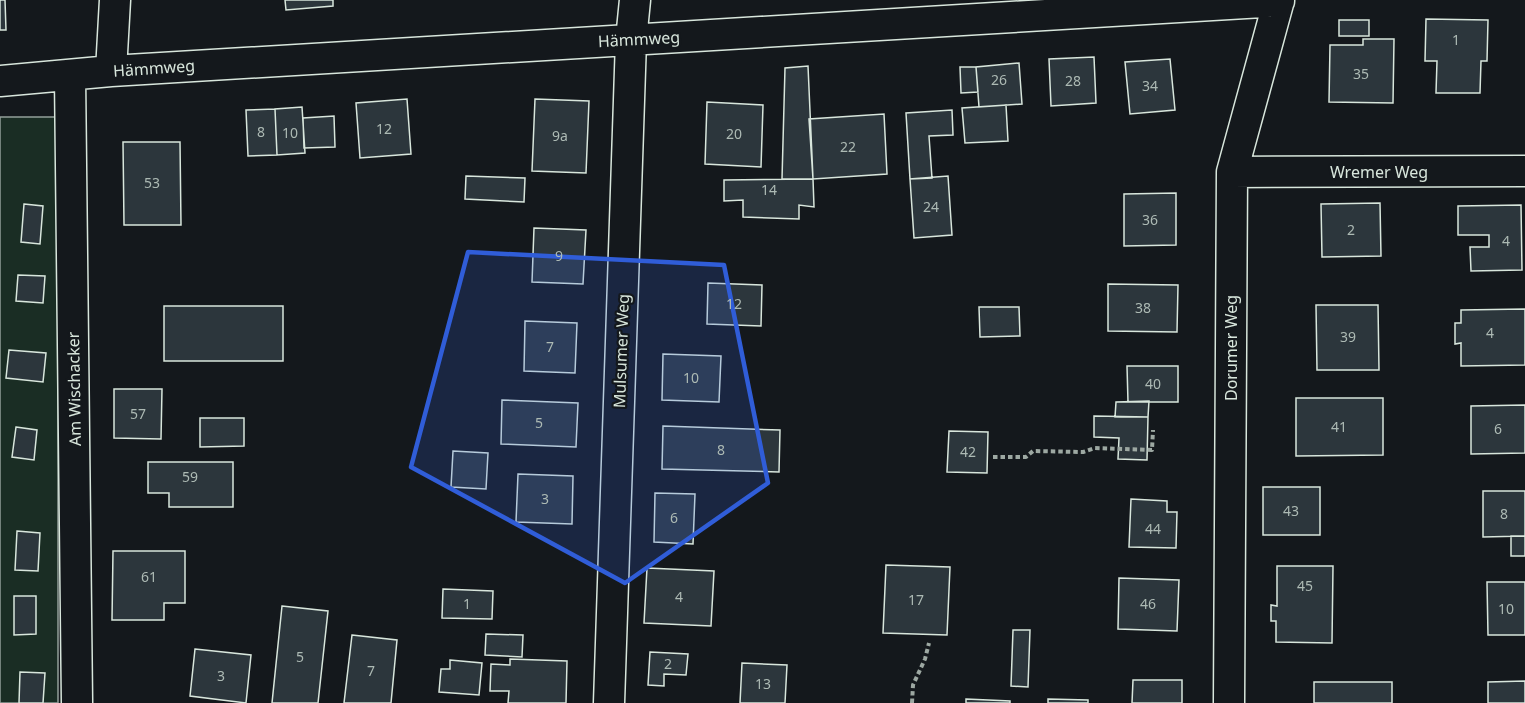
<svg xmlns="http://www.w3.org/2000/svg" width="1525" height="703" viewBox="0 0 1525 703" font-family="'Noto Sans',sans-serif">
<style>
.green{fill:#1a2d24;stroke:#939e99;stroke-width:1.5}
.building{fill:#2c363c;stroke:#d8e6dc;stroke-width:1.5}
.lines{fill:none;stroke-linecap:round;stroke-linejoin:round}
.street-casing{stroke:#d8e6dc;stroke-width:33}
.path{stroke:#9da8a2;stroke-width:4;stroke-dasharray:4.5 3;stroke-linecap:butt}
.street{stroke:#14181c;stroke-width:30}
.marked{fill:#305dd8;fill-opacity:0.2;stroke:#305dd8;stroke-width:4.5;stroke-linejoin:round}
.labels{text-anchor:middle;stroke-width:4.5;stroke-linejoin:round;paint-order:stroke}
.number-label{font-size:14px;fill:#adbab4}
.street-label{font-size:16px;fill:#d8e6dc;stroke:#14181c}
</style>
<rect width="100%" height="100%" fill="#14181c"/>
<path class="green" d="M 0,117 L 58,117 L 58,703 L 0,703 Z"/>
<path class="building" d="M 0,0 L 5,0 L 6,30 L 0,30 Z
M 285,0 L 333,0 L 333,6 L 286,10 Z
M 1426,19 L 1488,20 L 1487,61 L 1481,61 L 1480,93 L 1436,93 L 1437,61 L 1425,61 Z
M 1339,20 L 1369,20 L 1369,36 L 1339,36 Z
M 1363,39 L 1394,39 L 1393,103 L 1329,102 L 1330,45 L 1363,45 Z
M 1094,57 L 1096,103 L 1051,106 L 1049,59 Z
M 1170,59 L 1175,110 L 1130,114 L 1125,62 Z
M 1019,63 L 1022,104 L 979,107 L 976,67 Z
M 808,66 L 813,179 L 782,179 L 785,68 Z
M 960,67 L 976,67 L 978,92 L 961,93 Z
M 407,99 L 411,154 L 360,158 L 356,103 Z
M 535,99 L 589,101 L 586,173 L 532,171 Z
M 707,102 L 763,105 L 761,167 L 705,164 Z
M 1006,105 L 1008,141 L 965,143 L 962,108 Z
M 302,107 L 305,153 L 277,155 L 275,109 Z
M 275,109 L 277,155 L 248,156 L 246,110 Z
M 952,110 L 953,135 L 929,136 L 932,178 L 910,179 L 906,113 Z
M 884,114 L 887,174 L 813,179 L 809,119 Z
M 334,116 L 335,147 L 304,148 L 303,118 Z
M 123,142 L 180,142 L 181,225 L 124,225 Z
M 466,176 L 525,178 L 524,202 L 465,199 Z
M 948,176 L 952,235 L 914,238 L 910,179 Z
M 813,179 L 814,207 L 799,205 L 799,219 L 743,217 L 743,200 L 724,201 L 724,180 Z
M 1176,193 L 1176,245 L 1124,246 L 1124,194 Z
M 1380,203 L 1381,256 L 1322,257 L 1321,204 Z
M 24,204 L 43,206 L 40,244 L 21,242 Z
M 1521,205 L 1522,270 L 1471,271 L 1470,247 L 1489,247 L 1489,235 L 1458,235 L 1458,206 Z
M 534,228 L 586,230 L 583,284 L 532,282 Z
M 18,275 L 45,276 L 43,303 L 16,301 Z
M 708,283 L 762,285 L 761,326 L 707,324 Z
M 1108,284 L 1178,285 L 1177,332 L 1108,331 Z
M 1316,305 L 1378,305 L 1379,370 L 1317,370 Z
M 164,306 L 283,306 L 283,361 L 164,361 Z
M 979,307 L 1019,307 L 1020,336 L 980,337 Z
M 1525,309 L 1525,365 L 1461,366 L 1461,343 L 1455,344 L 1455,323 L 1461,323 L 1461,310 Z
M 525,321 L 577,323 L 575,373 L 524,371 Z
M 9,350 L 46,353 L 43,382 L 6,378 Z
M 663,354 L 721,356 L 719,402 L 662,400 Z
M 1127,366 L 1178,366 L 1178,402 L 1128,402 Z
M 114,389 L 162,389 L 161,439 L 114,438 Z
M 1296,398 L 1383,398 L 1383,455 L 1296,456 Z
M 502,400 L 578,403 L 576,447 L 501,444 Z
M 1149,401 L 1148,417 L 1115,417 L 1116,402 Z
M 1525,405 L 1525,453 L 1471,454 L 1471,406 Z
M 1094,416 L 1148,417 L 1147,460 L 1118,459 L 1119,438 L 1094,437 Z
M 200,418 L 244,418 L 244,446 L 200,447 Z
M 663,426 L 780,430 L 779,472 L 662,469 Z
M 16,427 L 37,430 L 34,460 L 12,457 Z
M 949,431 L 988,432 L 987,473 L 947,472 Z
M 453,451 L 488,453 L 486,489 L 451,487 Z
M 148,462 L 233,462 L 233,507 L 169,507 L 169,493 L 148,493 Z
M 518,474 L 573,476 L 572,524 L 516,522 Z
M 1263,487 L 1320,487 L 1320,535 L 1263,535 Z
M 1483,491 L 1525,491 L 1525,536 L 1483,537 Z
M 655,493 L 695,494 L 693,544 L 654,542 Z
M 1131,499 L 1167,501 L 1167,512 L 1177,512 L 1176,548 L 1129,547 Z
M 17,531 L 40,533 L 38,571 L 15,570 Z
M 1511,536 L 1525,536 L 1525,556 L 1511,556 Z
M 113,551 L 185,551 L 185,603 L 164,603 L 164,620 L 112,620 Z
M 886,565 L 950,567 L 947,635 L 883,633 Z
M 1277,566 L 1333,566 L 1332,643 L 1276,642 L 1276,621 L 1271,621 L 1271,605 L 1277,606 Z
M 647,568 L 714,571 L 711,626 L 644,623 Z
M 1119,578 L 1179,580 L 1177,631 L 1118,629 Z
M 1487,582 L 1525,582 L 1525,635 L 1488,635 Z
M 443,589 L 493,591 L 492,619 L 442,618 Z
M 14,596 L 36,596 L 36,634 L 14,635 Z
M 282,606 L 328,611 L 318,703 L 272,703 Z
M 1013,630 L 1030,630 L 1028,687 L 1011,686 Z
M 486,634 L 523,635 L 522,657 L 485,655 Z
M 352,635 L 397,640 L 391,703 L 344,703 Z
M 195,649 L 251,655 L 246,703 L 190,696 Z
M 650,652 L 688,654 L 686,675 L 664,674 L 664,686 L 648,685 Z
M 510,659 L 567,661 L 566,703 L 508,703 L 509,691 L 490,691 L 491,664 L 510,665 Z
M 450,660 L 482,663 L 479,695 L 439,692 L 441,669 L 450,669 Z
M 742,663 L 787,665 L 785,703 L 740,703 Z
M 20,672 L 45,673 L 43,703 L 19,703 Z
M 1133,680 L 1182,680 L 1182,703 L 1132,703 Z
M 1525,681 L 1525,703 L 1488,703 L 1488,682 Z
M 1314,682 L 1392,682 L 1392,703 L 1314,703 Z
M 966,699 L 1010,701 L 1010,703 L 966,703 Z
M 1048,699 L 1088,700 L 1088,703 L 1048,703 Z"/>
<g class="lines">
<defs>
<path id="street" d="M 111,71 L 115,0
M 70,75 L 77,703
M 0,81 L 111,71 L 1279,1
M 1232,172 L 1525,171
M 609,703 L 631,40 L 635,0
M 1229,703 L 1232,172 L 1279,0"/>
</defs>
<use href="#street" class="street-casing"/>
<path class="path" d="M 993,457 L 1026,457 L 1033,451 L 1083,452 L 1095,448 L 1152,450 L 1153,430
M 912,703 L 913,685 L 925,659 L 929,643"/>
<use href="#street" class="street"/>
</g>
<path class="marked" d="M 468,252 L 724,265 L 768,483 L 625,583 L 411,467 Z"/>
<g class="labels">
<g class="number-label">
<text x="1456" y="45">1</text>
<text x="1361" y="79">35</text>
<text x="999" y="85">26</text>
<text x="1073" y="86">28</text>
<text x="1150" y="91">34</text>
<text x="384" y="134">12</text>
<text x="261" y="137">8</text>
<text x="290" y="138">10</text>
<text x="734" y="139">20</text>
<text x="560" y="141">9a</text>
<text x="848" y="152">22</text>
<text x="152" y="188">53</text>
<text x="769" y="195">14</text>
<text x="931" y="212">24</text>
<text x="1150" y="225">36</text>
<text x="1351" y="235">2</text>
<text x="1506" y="246">4</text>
<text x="559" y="261">9</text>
<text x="734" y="309">12</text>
<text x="1143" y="313">38</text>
<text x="1490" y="338">4</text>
<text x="1348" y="342">39</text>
<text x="550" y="352">7</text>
<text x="691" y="383">10</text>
<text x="1153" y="389">40</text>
<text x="138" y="419">57</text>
<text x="539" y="428">5</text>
<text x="1339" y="432">41</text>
<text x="1498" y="434">6</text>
<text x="721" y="455">8</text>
<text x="968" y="457">42</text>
<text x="190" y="482">59</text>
<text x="545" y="504">3</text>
<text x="1291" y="516">43</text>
<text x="1504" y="519">8</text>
<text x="674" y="523">6</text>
<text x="1153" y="534">44</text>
<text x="149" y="582">61</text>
<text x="1305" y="591">45</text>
<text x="679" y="602">4</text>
<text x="916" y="605">17</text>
<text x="467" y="609">1</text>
<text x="1148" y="609">46</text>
<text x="1506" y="614">10</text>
<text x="300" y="662">5</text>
<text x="668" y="669">2</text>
<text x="371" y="676">7</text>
<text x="221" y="681">3</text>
<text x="763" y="689">13</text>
</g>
<g class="street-label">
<text transform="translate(639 39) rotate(-3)" y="6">Hämmweg</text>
<text transform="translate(154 68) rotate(-4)" y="6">Hämmweg</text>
<text x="1379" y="178">Wremer Weg</text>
<text transform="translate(1231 348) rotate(-90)" y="6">Dorumer Weg</text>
<text transform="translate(621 351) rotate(-88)" y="6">Mulsumer Weg</text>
<text transform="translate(74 389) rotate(-91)" y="6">Am Wischacker</text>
</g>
</g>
</svg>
